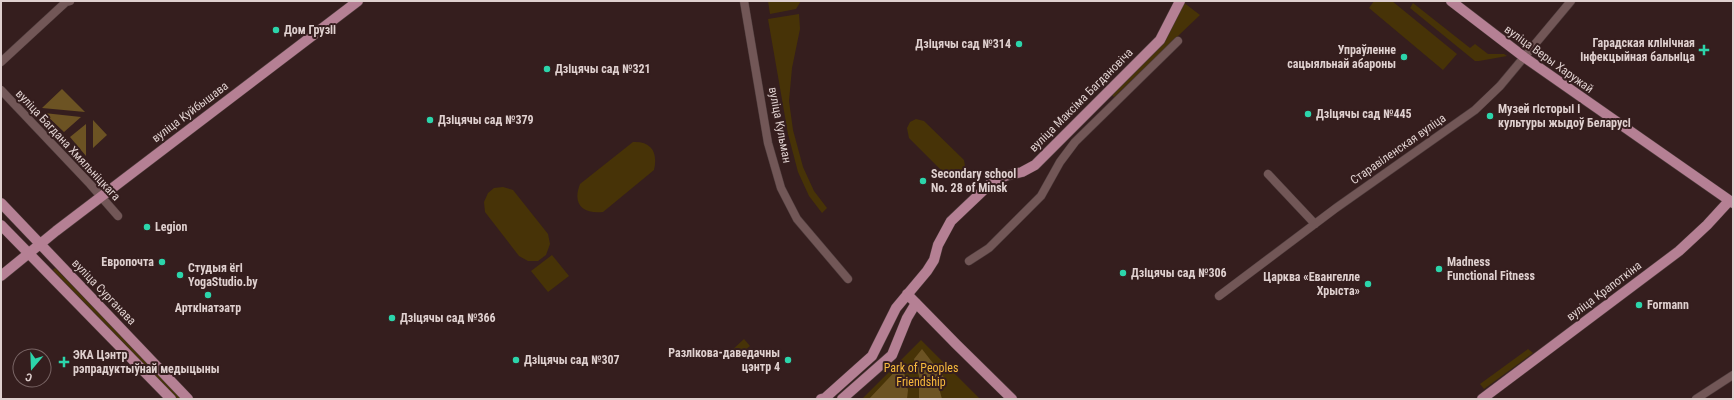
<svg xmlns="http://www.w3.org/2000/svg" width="1734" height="400" viewBox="0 0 1734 400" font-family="'Roboto Condensed',sans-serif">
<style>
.green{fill:#473307}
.forest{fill:#6c5323}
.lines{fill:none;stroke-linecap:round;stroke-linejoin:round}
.minor-casing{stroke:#4e3c3c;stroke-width:9}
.major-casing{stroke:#4e3c3c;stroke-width:11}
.minor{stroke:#725757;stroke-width:8}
.major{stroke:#b58094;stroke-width:10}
.poi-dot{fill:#2cd5ab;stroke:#351e1e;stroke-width:1.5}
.labels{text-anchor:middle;stroke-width:4;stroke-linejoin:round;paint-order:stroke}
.poi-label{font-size:12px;font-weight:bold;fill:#dfd0cf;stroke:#351e1e;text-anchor:start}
.street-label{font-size:12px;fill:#dfd0cf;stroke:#351e1e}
.park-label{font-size:12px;fill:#f6b93c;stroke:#351e1e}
</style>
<rect width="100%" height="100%" fill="#351e1e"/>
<path class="green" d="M 768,1 L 801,1 L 796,9 L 770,14 Z
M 1374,1 L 1392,1 L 1457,54 L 1443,70 L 1369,8 Z
M 1183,2 L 1200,15 L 1114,97 L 1112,95 L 1164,43 Z
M 1413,3 L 1470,48 L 1475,44 L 1488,54 L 1504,54 L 1507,56 L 1479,61 L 1475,61 L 1410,8 Z
M 799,14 L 800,29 L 792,68 L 789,101 L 793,130 L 803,167 L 814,191 L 827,208 L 822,213 L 809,196 L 798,172 L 788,134 L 768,19 Z
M 916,119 L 924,121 L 964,160 C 967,174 962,178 948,177 L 909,138 L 907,128 L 910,122 Z
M 633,142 C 652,141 658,153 654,170 L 603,212 C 583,214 572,205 580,184 Z
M 503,187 L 513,190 L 548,234 L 550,244 L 546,255 L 538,261 L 528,261 L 519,256 L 485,212 L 484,202 L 488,193 L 494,188 Z
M 552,255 L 569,276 L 548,292 L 531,271 Z
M 55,268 L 182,399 L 178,399 L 53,270 Z
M 744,339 L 750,346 L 734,359 L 729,353 Z
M 921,340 L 980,399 L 862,399 Z
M 1528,349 L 1533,353 L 1484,389 L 1480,384 Z"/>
<path class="forest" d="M 62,89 L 85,112 L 42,108 Z
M 44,113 L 81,117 L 64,132 Z
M 93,120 L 107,135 L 93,148 Z
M 86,124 L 86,156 L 70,137 Z
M 922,349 L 946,380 L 939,388 L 942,399 L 919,399 L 919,376 L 914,359 Z
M 902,364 L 908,390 L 907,399 L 869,399 Z"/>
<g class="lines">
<defs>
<path id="minor" d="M 744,1 L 768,143 L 781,188 L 797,219 L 848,279
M 1,62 L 66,2 L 70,1
M 1,90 L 90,184 L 118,216
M 1268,174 L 1315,224
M 969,261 L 989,248 L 1041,196 L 1060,162 L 1075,142 L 1178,41
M 1219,296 L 1336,208 L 1475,110 L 1500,86 L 1571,1
M 1696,399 L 1733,375"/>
<path id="major" d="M 1451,1 L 1524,57 L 1733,203
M 1,203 L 188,399
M 1,225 L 171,399
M 1,276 L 56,231 L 358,1
M 907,294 L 956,344 L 1012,399
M 821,399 L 825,398 L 872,356 L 896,308 L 927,271 L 934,260 L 938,245 L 951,221 L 991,183 L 1005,176 L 1022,172 L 1035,165 L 1160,40 L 1180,1
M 842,399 L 892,355 L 907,318 L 916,303
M 1482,399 L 1679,251 L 1707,225 L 1729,201"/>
</defs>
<use href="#minor" class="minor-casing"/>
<use href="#major" class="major-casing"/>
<use href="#minor" class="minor"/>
<use href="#major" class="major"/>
</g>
<g class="poi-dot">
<circle cx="276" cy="30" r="4"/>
<circle cx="1019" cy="44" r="4"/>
<path d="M1702 44h4v4h4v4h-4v4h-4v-4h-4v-4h4z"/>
<circle cx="1404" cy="57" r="4"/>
<circle cx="547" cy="69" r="4"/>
<circle cx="1308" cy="114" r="4"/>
<circle cx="1490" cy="116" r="4"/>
<circle cx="430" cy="120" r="4"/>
<circle cx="923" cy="181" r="4"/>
<circle cx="147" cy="227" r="4"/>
<circle cx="162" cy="262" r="4"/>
<circle cx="1439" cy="269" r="4"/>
<circle cx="1123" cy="273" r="4"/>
<circle cx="180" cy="275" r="4"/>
<circle cx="1368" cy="284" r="4"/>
<circle cx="208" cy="295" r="4"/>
<circle cx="1639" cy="305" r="4"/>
<circle cx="392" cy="318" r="4"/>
<circle cx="516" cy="360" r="4"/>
<circle cx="788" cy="360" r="4"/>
<path d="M62 356h4v4h4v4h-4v4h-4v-4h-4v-4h4z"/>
</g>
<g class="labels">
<g class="poi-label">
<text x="284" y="34">Дом Грузіі</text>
<text x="1695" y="47" text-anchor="end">Гарадская клінічная<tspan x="1695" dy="14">інфекцыйная бальніца</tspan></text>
<text x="1011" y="48" text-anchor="end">Дзіцячы сад №314</text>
<text x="1396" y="54" text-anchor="end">Упраўленне<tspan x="1396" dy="14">сацыяльнай абароны</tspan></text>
<text x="555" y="73">Дзіцячы сад №321</text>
<text x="1498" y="113">Музей гісторыі і<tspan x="1498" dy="14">культуры жыдоў Беларусі</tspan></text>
<text x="1316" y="118">Дзіцячы сад №445</text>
<text x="438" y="124">Дзіцячы сад №379</text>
<text x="931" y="178">Secondary school<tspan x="931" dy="14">No. 28 of Minsk</tspan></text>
<text x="155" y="231">Legion</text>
<text x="154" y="266" text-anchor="end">Европочта</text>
<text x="1447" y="266">Madness<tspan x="1447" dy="14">Functional Fitness</tspan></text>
<text x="188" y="272">Студыя ёгі<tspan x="188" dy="14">YogaStudio.by</tspan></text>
<text x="1131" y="277">Дзіцячы сад №306</text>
<text x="1360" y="281" text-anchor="end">Царква «Евангелле<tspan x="1360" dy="14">Хрыста»</tspan></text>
<text x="1647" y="309">Formann</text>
<text x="208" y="312" text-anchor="middle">Арткінатэатр</text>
<text x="400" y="322">Дзіцячы сад №366</text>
<text x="780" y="357" text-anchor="end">Разлікова-даведачны<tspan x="780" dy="14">цэнтр 4</tspan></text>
<text x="73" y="359">ЭКА Цэнтр<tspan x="73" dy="14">рэпрадуктыўнай медыцыны</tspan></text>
<text x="524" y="364">Дзіцячы сад №307</text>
</g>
<g class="street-label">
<text transform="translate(1549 59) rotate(36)" y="4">вуліца Веры Харужай</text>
<text transform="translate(1081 100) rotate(-45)" y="4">вуліца Максіма Багдановіча</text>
<text transform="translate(190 112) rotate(-37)" y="4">вуліца Куйбышава</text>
<text transform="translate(780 125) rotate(79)" y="4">вуліца Кульман</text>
<text transform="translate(68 145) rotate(47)" y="4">вуліца Багдана Хмяльніцкага</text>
<text transform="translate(1398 149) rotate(-35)" y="4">Старавіленская вуліца</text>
<text transform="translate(1604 291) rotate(-37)" y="4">вуліца Крапоткіна</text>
<text transform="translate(104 292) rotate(46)" y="4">вуліца Сурганава</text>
</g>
<g class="park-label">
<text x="921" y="372">Park of Peoples<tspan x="921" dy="14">Friendship</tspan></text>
</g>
</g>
<rect width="1734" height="400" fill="none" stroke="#dfd0cf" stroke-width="4"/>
<g transform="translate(32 368) rotate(199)"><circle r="19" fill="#351e1e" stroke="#796565"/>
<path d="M0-3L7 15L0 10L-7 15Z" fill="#2cd5ab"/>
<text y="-6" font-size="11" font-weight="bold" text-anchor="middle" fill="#dfd0cf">С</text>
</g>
</svg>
